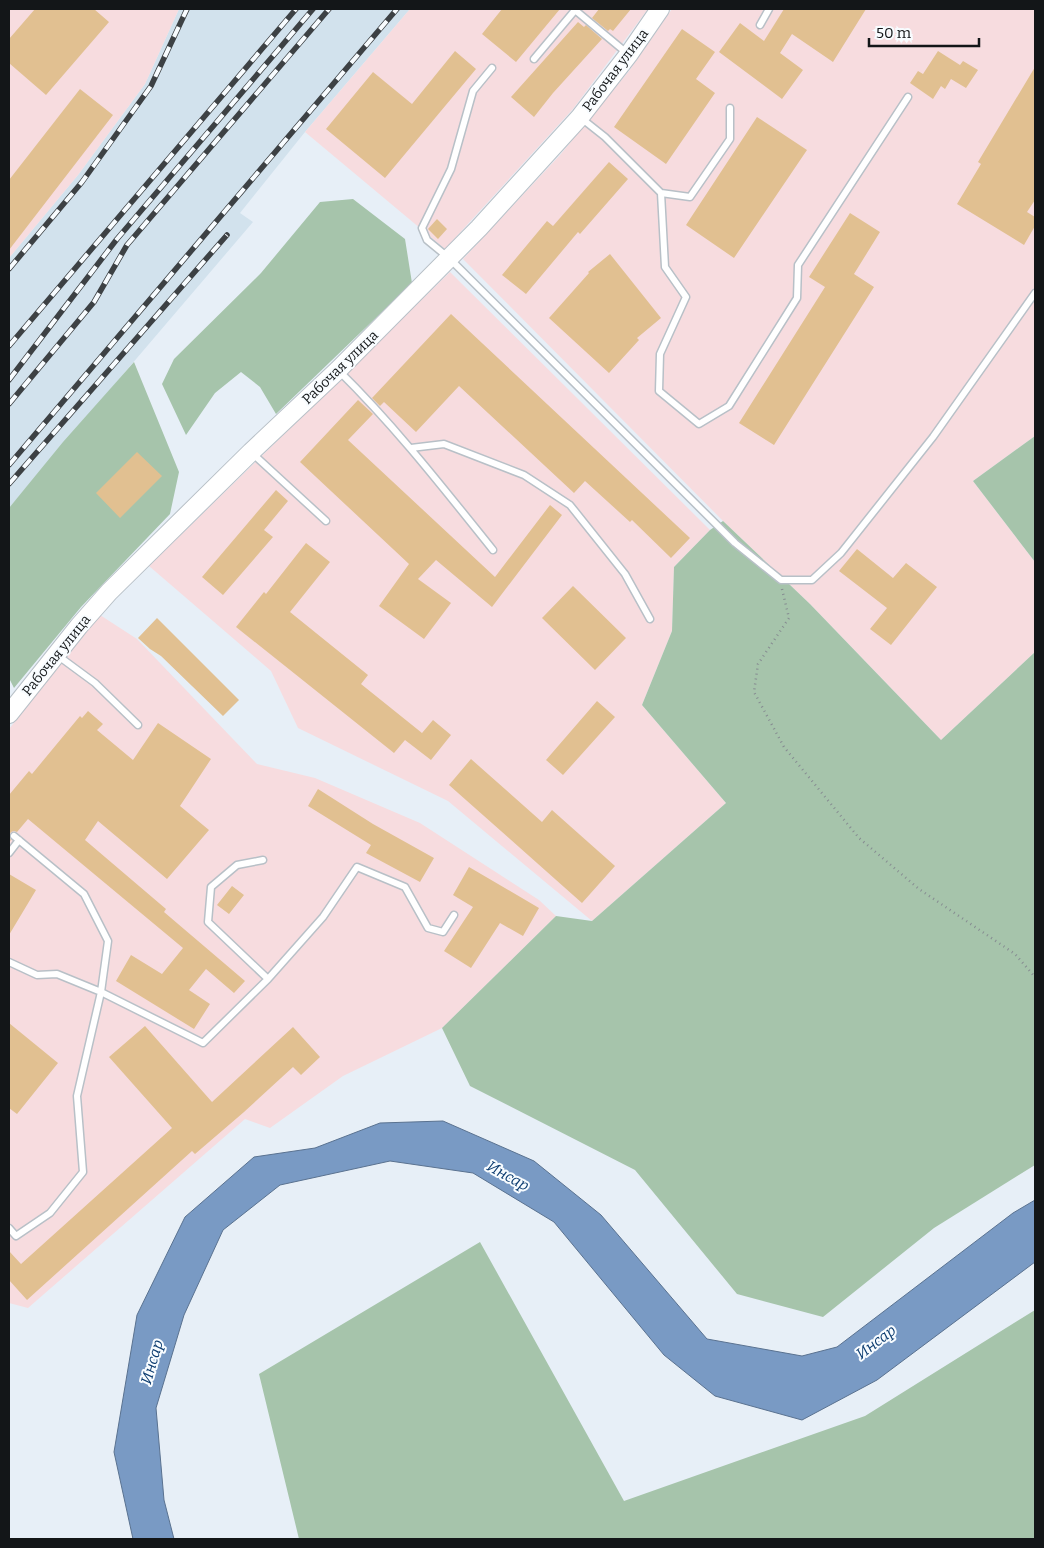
<svg xmlns="http://www.w3.org/2000/svg" width="1044" height="1548" viewBox="0 0 1044 1548" font-family="Bitter,serif">
<style>
.built{fill:#d2e2ed}
.industrial{fill:#f7dcdf}
.green{fill:#a6c4ab}
.water{fill:#799ac4;stroke:#5a7290}
.building{fill:#e1c091}
.lines{fill:none;stroke-linecap:round;stroke-linejoin:round}
.lane-casing{stroke:#b8c0c7;stroke-width:9}
.secondary-casing{stroke:#b8c0c7;stroke-width:20}
.path{stroke:#868c91;stroke-width:2.5;stroke-dasharray:1 4;stroke-linecap:butt}
.lane{stroke:#fff;stroke-width:6}
.secondary{stroke:#fff;stroke-width:18}
.rail-casing{stroke:#3d4144;stroke-width:5.5}
.rail{stroke:#f8fcff;stroke-width:4;stroke-dasharray:11;stroke-linecap:butt}
.labels{text-anchor:middle;stroke-width:4;stroke-linejoin:round;paint-order:stroke}
.street-label{font-size:14px;fill:#131618;stroke:#f8fcff}
.water-label{font-size:15px;font-style:italic;fill:#0c3c70;stroke:#f8fcff}
</style>
<rect width="100%" height="100%" fill="#e7eff7"/>
<path class="built" d="M 179,9 L 410,9 L 305,132 L 240,213 L 253,222 L 9,508 L 9,258 L 78,175 L 145,84 Z"/>
<path class="industrial" d="M 9,9 L 179,9 L 145,84 L 78,175 L 9,258 Z
M 410,9 L 648,9 L 573,109 L 445,249 L 305,132 Z
M 672,9 L 1035,9 L 1035,436 L 973,481 L 1035,562 L 1035,652 L 941,740 L 810,604 L 723,521 L 463,259 L 560,155 L 629,71 Z
M 450,272 L 710,530 L 674,567 L 672,631 L 642,705 L 726,803 L 592,921 L 448,801 L 298,728 L 271,671 L 149,566 Z
M 100,615 L 137,639 L 257,764 L 315,778 L 420,823 L 539,900 L 556,916 L 442,1028 L 343,1076 L 270,1128 L 245,1119 L 28,1308 L 9,1303 L 9,729 Z"/>
<path class="green" d="M 353,199 L 405,239 L 412,283 L 276,414 L 260,387 L 241,372 L 215,393 L 186,435 L 162,384 L 174,359 L 261,273 L 320,202 Z
M 134,362 L 179,472 L 170,514 L 81,607 L 14,688 L 9,678 L 9,508 L 63,442 Z
M 1035,436 L 1035,562 L 973,481 Z
M 723,521 L 810,604 L 941,740 L 1035,652 L 1035,1165 L 934,1228 L 823,1317 L 737,1294 L 635,1170 L 470,1086 L 442,1028 L 556,916 L 592,921 L 726,803 L 642,705 L 672,631 L 674,567 L 710,530 Z
M 480,1242 L 624,1501 L 865,1416 L 1035,1310 L 1035,1539 L 299,1539 L 259,1374 Z"/>
<path class="water" d="M 443,1121 L 534,1161 L 601,1215 L 707,1339 L 802,1356 L 837,1347 L 1013,1213 L 1035,1200 L 1035,1262 L 877,1380 L 802,1420 L 715,1396 L 664,1355 L 554,1222 L 473,1173 L 390,1161 L 280,1185 L 223,1230 L 184,1315 L 156,1408 L 164,1500 L 174,1539 L 133,1539 L 114,1452 L 137,1315 L 185,1217 L 254,1157 L 315,1148 L 380,1123 Z"/>
<path class="building" d="M 35,9 L 94,9 L 109,22 L 46,95 L 9,63 L 9,39 Z
M 502,9 L 560,9 L 516,62 L 482,34 Z
M 599,9 L 631,9 L 613,31 L 610,29 L 608,31 L 592,18 Z
M 784,9 L 866,9 L 833,62 L 792,34 L 780,53 L 803,70 L 782,99 L 719,52 L 740,23 L 764,41 Z
M 578,22 L 584,27 L 586,25 L 602,39 L 553,93 L 534,117 L 511,97 Z
M 682,29 L 715,52 L 696,79 L 715,93 L 666,164 L 614,127 Z
M 455,51 L 476,69 L 385,178 L 326,129 L 373,72 L 412,104 Z
M 938,51 L 960,65 L 963,61 L 978,70 L 966,88 L 951,79 L 945,89 L 941,86 L 933,99 L 910,83 L 918,71 L 923,74 Z
M 1035,67 L 1035,200 L 1027,212 L 1035,217 L 1035,226 L 1024,245 L 957,204 L 981,164 L 978,162 Z
M 80,89 L 113,115 L 9,250 L 9,180 Z
M 757,117 L 807,150 L 734,258 L 686,225 Z
M 609,162 L 628,179 L 580,234 L 578,232 L 526,294 L 502,275 L 547,221 L 553,226 Z
M 850,213 L 880,232 L 854,274 L 874,287 L 774,445 L 739,423 L 825,287 L 809,277 Z
M 437,219 L 447,229 L 438,239 L 428,229 Z
M 610,254 L 661,318 L 637,338 L 639,340 L 609,373 L 549,318 L 589,273 L 588,272 Z
M 451,314 L 690,538 L 671,558 L 632,520 L 630,522 L 585,481 L 574,493 L 459,386 L 416,432 L 384,402 L 380,406 L 372,398 Z
M 358,400 L 373,414 L 348,440 L 495,577 L 550,505 L 562,515 L 492,607 L 436,560 L 418,579 L 451,603 L 424,639 L 379,606 L 409,564 L 300,462 Z
M 137,452 L 162,476 L 120,518 L 96,493 Z
M 276,490 L 288,501 L 264,530 L 273,537 L 223,595 L 202,577 Z
M 306,543 L 330,562 L 290,612 L 368,675 L 361,684 L 422,733 L 433,720 L 451,735 L 431,760 L 405,740 L 394,753 L 236,627 L 264,592 L 266,594 Z
M 857,549 L 893,578 L 906,563 L 937,587 L 891,645 L 870,629 L 887,608 L 839,571 Z
M 573,586 L 626,638 L 595,670 L 542,618 Z
M 157,618 L 239,700 L 223,716 L 161,656 L 150,649 L 138,638 Z
M 597,701 L 615,717 L 563,775 L 546,760 Z
M 88,711 L 103,724 L 97,730 L 133,760 L 158,723 L 211,759 L 180,806 L 209,830 L 167,879 L 98,821 L 85,840 L 166,909 L 164,912 L 245,981 L 234,993 L 206,969 L 189,990 L 210,1004 L 194,1029 L 116,981 L 131,955 L 162,974 L 183,948 L 28,819 L 17,832 L 14,831 L 11,832 L 9,836 L 11,840 L 9,842 L 9,795 L 29,771 L 32,774 L 80,716 L 82,718 Z
M 471,759 L 542,822 L 552,810 L 615,866 L 582,903 L 449,785 Z
M 318,789 L 373,824 L 434,858 L 420,882 L 366,853 L 371,845 L 308,806 Z
M 469,867 L 539,908 L 523,936 L 500,923 L 471,968 L 444,951 L 473,907 L 453,895 Z
M 9,874 L 36,890 L 9,935 Z
M 232,886 L 244,895 L 229,914 L 217,905 Z
M 9,1023 L 58,1063 L 17,1114 L 9,1108 Z
M 145,1026 L 212,1102 L 293,1027 L 320,1057 L 301,1075 L 293,1067 L 244,1112 L 195,1154 L 192,1151 L 27,1300 L 9,1280 L 9,1251 L 21,1264 L 172,1128 L 109,1057 Z"/>
<g class="lines">
<defs>
<path id="lane" d="M 575,10 L 628,54
M 760,25 L 769,9
M 534,59 L 576,9
M 492,68 L 473,91 L 451,169 L 422,228 L 427,240 L 449,258 L 735,543 L 781,580 L 812,580 L 841,553 L 933,437 L 1035,293
M 581,118 L 605,137 L 661,193 L 665,267 L 686,297 L 660,354 L 659,391 L 699,424 L 729,406 L 797,298 L 798,265 L 908,97
M 661,193 L 690,197 L 730,139 L 730,108
M 339,371 C 395,426 444,489 493,550
M 411,448 L 444,444 L 524,475 L 570,505 L 625,574 L 650,619
M 252,453 L 326,521
M 57,655 L 95,683 L 138,725
M 14,836 L 84,894 L 108,941 L 101,992 L 203,1043 L 268,979 L 323,917 L 357,867 L 405,887 L 428,928 L 443,932 L 454,915
M 9,853 L 19,840
M 263,860 L 237,865 L 211,887 L 208,922 L 268,979
M 9,962 L 37,975 L 57,974 L 101,992 L 77,1096 L 83,1172 L 50,1213 L 16,1236 L 9,1228"/>
<path id="secondary" d="M 9,714 L 79,626 L 109,592 L 251,452 L 338,370 L 479,228 L 580,117 L 629,54 L 660,9"/>
</defs>
<use href="#lane" class="lane-casing"/>
<use href="#secondary" class="secondary-casing"/>
<path class="path" d="M 782,589 L 789,618 L 758,664 L 754,692 L 784,747 L 859,838 L 919,889 L 1015,954 L 1035,977"/>
<use href="#lane" class="lane"/>
<use href="#secondary" class="secondary"/>
<defs>
<path id="rail" d="M 9,269 L 82,182 L 151,86 L 187,9
M 9,346 L 296,9
M 9,380 L 117,239 L 313,9
M 9,404 L 94,302 L 127,245 L 329,9
M 9,465 L 397,9
M 9,484 L 227,235"/>
</defs>
<use href="#rail" class="rail-casing"/>
<use href="#rail" class="rail"/>
</g>
<g class="labels">
<g class="street-label">
<text transform="translate(615 70) rotate(-53)" y="5">Рабочая улица</text>
<text transform="translate(340 367) rotate(-44)" y="5">Рабочая улица</text>
<text transform="translate(56 655) rotate(-51)" y="5">Рабочая улица</text>
</g>
<g class="water-label">
<text transform="translate(508 1176) rotate(29)" y="5">Инсар</text>
<text transform="translate(876 1342) rotate(-37)" y="5">Инсар</text>
<text transform="translate(152 1362) rotate(-74)" y="5">Инсар</text>
</g>
</g>
<rect width="1044" height="1548" fill="none" stroke="#131618" stroke-width="20"/>
<path d="M869 38v8h110v-8" fill="none" stroke="#131618" stroke-width="2.5"/>
<text x="876" y="38" font-size="15" fill="#131618" stroke="#f8fcff" stroke-width="4" paint-order="stroke">50 m</text>
</svg>
